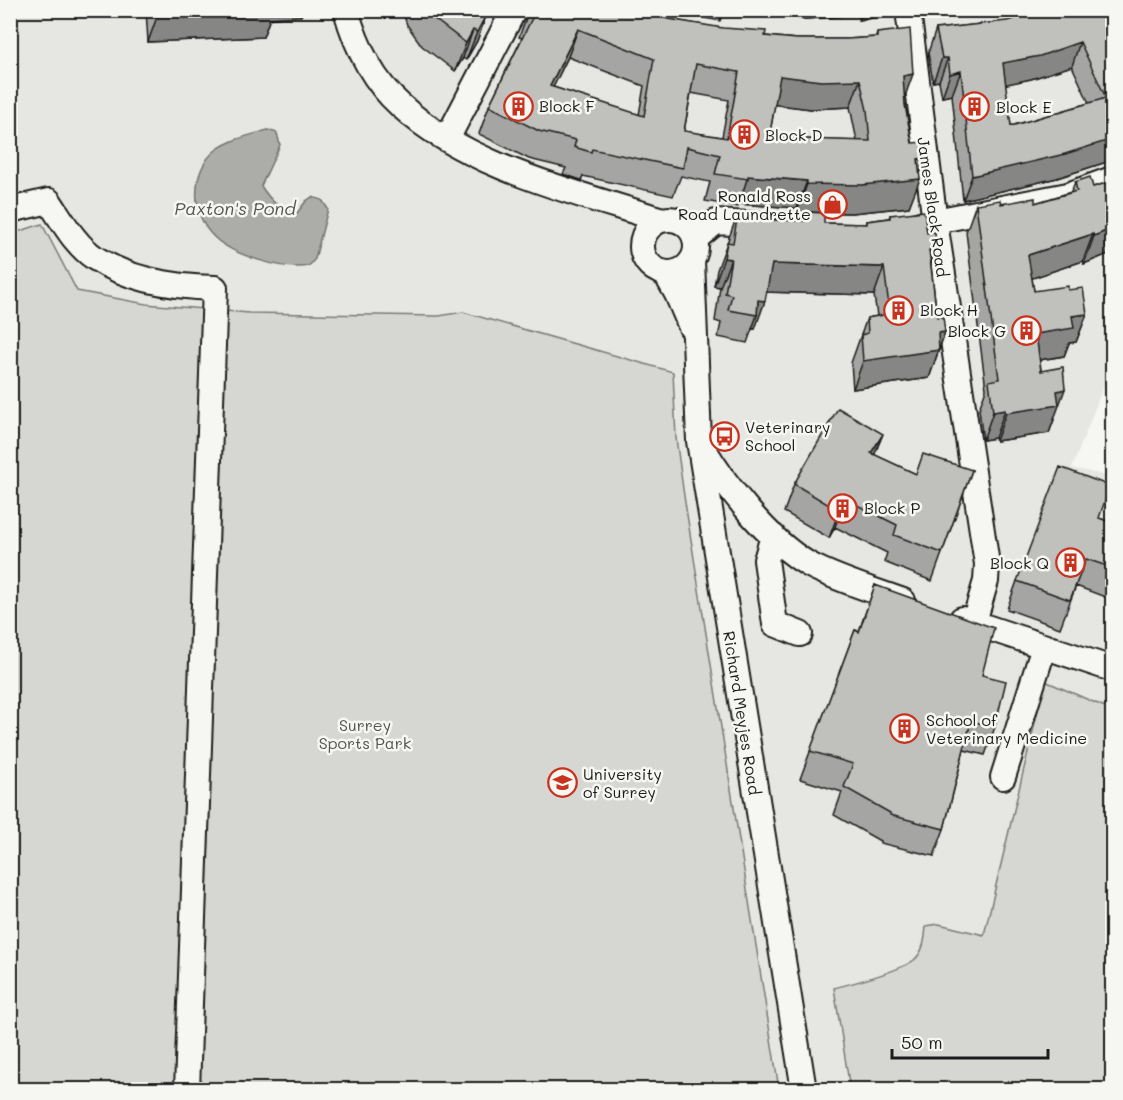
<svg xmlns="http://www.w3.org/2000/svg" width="1123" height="1100" viewBox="0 0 1123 1100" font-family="Mali,sans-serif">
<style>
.built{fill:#e6e6e2}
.green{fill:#d6d6d2;stroke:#797977;stroke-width:1.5}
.water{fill:#acaca9;stroke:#727271;stroke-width:1.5}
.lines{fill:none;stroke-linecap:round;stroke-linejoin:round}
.minor-casing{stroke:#1c1c1c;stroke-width:28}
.minor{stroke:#f6f6f2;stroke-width:24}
.wall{fill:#a5a5a3;stroke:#1c1c1c;stroke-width:1.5;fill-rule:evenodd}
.shaded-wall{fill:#868684;stroke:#1c1c1c;stroke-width:1.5}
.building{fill:#c0c0bd;stroke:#1c1c1c;stroke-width:1.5;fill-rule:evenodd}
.labels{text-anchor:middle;stroke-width:5;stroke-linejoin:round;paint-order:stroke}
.poi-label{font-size:16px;fill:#1c1c1c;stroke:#f6f6f2;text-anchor:start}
.street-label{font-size:16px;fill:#1c1c1c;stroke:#f6f6f2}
.park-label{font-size:16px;fill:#545453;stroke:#f6f6f2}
.water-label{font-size:18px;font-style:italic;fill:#565654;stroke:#f6f6f2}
</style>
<rect width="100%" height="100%" fill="#f6f6f2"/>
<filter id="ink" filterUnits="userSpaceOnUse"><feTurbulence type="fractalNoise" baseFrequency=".0167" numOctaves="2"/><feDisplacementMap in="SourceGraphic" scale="12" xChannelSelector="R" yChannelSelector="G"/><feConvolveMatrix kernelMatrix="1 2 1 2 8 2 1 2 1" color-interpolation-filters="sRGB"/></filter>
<g filter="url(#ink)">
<path class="built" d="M 10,11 L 1112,11 L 1112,364 L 1072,468 L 1112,477 L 1112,1089 L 11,1089 Z"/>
<path class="green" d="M 42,224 L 77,291 L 146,304 L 249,313 L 439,316 L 463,312 L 673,372 L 676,438 L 684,496 L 779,1089 L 11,1089 L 11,234 Z
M 1045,681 L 1112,710 L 1112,1089 L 850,1089 L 834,988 C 853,983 899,972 914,960 C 924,952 925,938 926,926 L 939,924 L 984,935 Z"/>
<path class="water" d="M 268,130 L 277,133 L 280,145 L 261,186 C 270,200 280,211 297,213 L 306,201 L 312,197 L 322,200 L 328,209 L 315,259 L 309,266 C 284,271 232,255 214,237 C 190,215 191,169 216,150 C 231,139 251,135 268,130 Z"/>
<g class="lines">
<defs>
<path id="minor" d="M 346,10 C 356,46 372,80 400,105 C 467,167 574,192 659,219
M 908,10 L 935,222 L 987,564 L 986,581 L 974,622
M 447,139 L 514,10
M 10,210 L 49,201 C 62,220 75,245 95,258 C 129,280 176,287 215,288 L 187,1090
M642 246a27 27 0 1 1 54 0a27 27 0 1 1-54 0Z
M 920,224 L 1068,195 L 1112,179
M 695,239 L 716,222 L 765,225
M 692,260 L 699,441 L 804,1090
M 666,274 L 677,294 L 691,327
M 703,448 C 727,488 768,540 808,564 C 833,578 875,591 903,601
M 773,536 L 766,560 L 775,624 L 800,634
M 962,619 L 1112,669
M 1003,777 L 1044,647"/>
</defs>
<use href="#minor" class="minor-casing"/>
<use href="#minor" class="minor"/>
</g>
<path class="wall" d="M 146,10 L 303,10 L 301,16 L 270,18 L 263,37 L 148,42 Z
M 402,10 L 483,10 L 487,13 L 477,41 L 466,60 L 463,58 L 455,71 L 422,46 L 407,25 Z
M 529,10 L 643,10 L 668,19 L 765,36 L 797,39 L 847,39 L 876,37 L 877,33 L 904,98 L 905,105 L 919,176 L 909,207 L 852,213 L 797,212 L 797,208 L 739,204 L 738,207 L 705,201 L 710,182 L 681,176 L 673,196 L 583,176 L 581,180 L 563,174 L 566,168 L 529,159 L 479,134 L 489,106 L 522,38 L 519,37 ZM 568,57 L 644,86 L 639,115 L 553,87 ZM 691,93 L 729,100 L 722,137 L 684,131 ZM 775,104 L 811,109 L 850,107 L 857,141 L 769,138 Z
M 706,10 L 896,10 L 894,15 L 859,20 L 858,15 L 806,19 L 723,12 L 720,21 L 704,18 Z
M 1113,10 L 1113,160 L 1057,178 L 963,200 L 952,95 L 942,97 L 939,81 L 933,82 L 928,53 L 936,29 ZM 1072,66 L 1089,103 L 1011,126 L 1005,84 L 1031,79 Z
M 1113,181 L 1113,252 L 1084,264 L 1083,261 L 1032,278 L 1034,291 L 1068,290 L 1087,314 L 1076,342 L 1069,343 L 1064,356 L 1040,360 L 1041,371 L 1055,417 L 1049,433 L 996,441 L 995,438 L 983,440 L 979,409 L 986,389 L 966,232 L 976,204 L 1035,203 L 1071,192 L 1075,182 L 1093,187 Z
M 807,212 L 824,223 L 865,224 L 867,221 L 889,218 L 890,215 L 927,233 L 936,248 L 931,265 L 937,317 L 945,332 L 929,378 L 853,389 L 851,363 L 867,318 L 877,316 L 874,295 L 766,292 L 755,329 L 752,329 L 747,343 L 718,337 L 721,323 L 715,321 L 720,287 L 714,286 L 717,270 L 738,213 L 774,220 L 803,221 Z
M 875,455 L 916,474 L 972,470 L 932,581 L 884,562 L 887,553 L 835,527 L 829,538 L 784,512 L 794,484 Z
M 1099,518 L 1113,523 L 1113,600 L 1076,586 L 1060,628 L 1007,609 L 1017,581 Z
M 875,585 L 982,675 L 995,727 L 985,755 L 964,750 L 944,829 L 934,856 L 880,843 L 880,841 L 834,815 L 842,792 L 800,779 L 855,630 L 859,631 Z"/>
<path class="shaded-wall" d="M 235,10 L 303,10 L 301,16 L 270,18 L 263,37 L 148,42 L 158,14 Z
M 723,10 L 859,10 L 858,15 L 806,19 L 723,12 Z
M 863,10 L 896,10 L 894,15 L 859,20 Z
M 487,13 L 477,41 L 466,60 L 477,32 Z
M 578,29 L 568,57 L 540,114 L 550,86 Z
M 473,30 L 463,58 L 455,71 L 466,43 Z
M 1080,42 L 1072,66 L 1031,79 L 994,87 L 1003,63 Z
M 942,58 L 948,58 L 939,81 L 933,82 Z
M 961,71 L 952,95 L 942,97 L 950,74 Z
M 913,74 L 903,102 L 903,76 Z
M 780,76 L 860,80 L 850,107 L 811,109 L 770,104 Z
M 1113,139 L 1113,160 L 1057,178 L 963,200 L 972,176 Z
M 926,158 L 918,179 L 920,179 L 909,207 L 852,213 L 797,212 L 807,184 Z
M 748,176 L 807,181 L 797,208 L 739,204 Z
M 1113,228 L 1113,252 L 1084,264 L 1094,236 Z
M 1093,234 L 1083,261 L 1018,283 L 1028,255 Z
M 936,248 L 926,276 L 929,250 Z
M 724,258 L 731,259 L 720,287 L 714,286 Z
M 772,264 L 884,267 L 874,295 L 762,292 Z
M 758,300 L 765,301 L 755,329 L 752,329 L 757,315 Z
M 1087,314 L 1076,342 L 1069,343 L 1064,356 L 1026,362 L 1036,334 L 1072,316 Z
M 945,332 L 929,378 L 853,389 L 863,361 L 938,333 Z
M 1065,389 L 1049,433 L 996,441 L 1006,413 L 1057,391 Z
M 1005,410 L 995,438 L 983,440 L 993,412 Z
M 883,434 L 872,461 L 871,453 Z
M 845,499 L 835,527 L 829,538 L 839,511 Z"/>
<path class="building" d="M 158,10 L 235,10 L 158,14 Z
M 427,10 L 483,10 L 487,13 L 477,32 L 473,30 L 466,43 L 433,18 Z
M 532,10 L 643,10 L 668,19 L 723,28 L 766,31 L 765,36 L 797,39 L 847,39 L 877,37 L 877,33 L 910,29 L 913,74 L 903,76 L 905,105 L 912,143 L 924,142 L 926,158 L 918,159 L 920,179 L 862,185 L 807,184 L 807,181 L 748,176 L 748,179 L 715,174 L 720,155 L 687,147 L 683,168 L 592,149 L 591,152 L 574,147 L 576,140 L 539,131 L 489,106 L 535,12 ZM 578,29 L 654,59 L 644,116 L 550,86 ZM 696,64 L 739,72 L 727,138 L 684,131 ZM 780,76 L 821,81 L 860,80 L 867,110 L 870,141 L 769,138 Z
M 1047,10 L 1113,10 L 1113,139 L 1065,154 L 972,176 L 961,71 L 950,74 L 948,58 L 942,58 L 936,29 L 1007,21 ZM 1080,42 L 1106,98 L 1011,126 L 1003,63 L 1040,56 Z
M 1090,177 L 1093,187 L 1113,181 L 1113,228 L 1094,236 L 1093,234 L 1028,255 L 1034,291 L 1068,286 L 1068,290 L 1083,288 L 1087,314 L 1072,316 L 1074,328 L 1036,334 L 1041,371 L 1063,367 L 1065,389 L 1057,391 L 1059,405 L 1006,413 L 1005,410 L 993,412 L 989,381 L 999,379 L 976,204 L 1000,200 L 1001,204 L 1035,198 L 1035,203 L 1077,191 L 1075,182 Z
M 924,211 L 927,233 L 935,232 L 936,248 L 929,250 L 937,317 L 943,317 L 945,332 L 938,333 L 939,350 L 863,361 L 861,335 L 868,333 L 867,318 L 890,314 L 884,267 L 772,264 L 765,301 L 758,300 L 757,315 L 728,310 L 732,295 L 725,293 L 731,259 L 724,258 L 727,242 L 733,243 L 738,213 L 774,217 L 774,220 L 807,221 L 807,212 L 824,213 L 824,223 L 867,224 L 867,221 L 890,218 L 890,215 Z
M 838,408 L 883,434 L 871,453 L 916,474 L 923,454 L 972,470 L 942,553 L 894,535 L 897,525 L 845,499 L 839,511 L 794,484 Z
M 1060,467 L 1110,486 L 1099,518 L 1113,523 L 1113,568 L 1086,559 L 1070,600 L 1017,581 Z
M 875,585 L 994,628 L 982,675 L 1006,681 L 995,727 L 971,721 L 944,829 L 890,815 L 890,813 L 844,787 L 853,764 L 810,751 L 855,630 L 859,632 Z"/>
</g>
<defs>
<symbol id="building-ring" viewBox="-11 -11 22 22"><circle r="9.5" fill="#f6f6f2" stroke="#c8321e" stroke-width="1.5"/><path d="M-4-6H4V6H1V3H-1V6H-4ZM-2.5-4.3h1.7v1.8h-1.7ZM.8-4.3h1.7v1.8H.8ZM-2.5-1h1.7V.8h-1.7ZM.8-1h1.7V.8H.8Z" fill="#c8321e"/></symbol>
<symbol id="shop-ring" viewBox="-11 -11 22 22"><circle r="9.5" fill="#f6f6f2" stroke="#c8321e" stroke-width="1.5"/><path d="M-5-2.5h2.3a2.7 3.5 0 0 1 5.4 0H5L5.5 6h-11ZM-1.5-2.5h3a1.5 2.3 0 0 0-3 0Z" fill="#c8321e"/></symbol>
<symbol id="bus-ring" viewBox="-11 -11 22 22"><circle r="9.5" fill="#f6f6f2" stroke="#c8321e" stroke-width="1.5"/><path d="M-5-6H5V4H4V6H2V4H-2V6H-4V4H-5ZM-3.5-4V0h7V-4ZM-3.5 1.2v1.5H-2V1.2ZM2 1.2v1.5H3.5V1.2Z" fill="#c8321e"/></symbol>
<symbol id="university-ring" viewBox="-11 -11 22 22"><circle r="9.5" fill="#f6f6f2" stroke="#c8321e" stroke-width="1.5"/><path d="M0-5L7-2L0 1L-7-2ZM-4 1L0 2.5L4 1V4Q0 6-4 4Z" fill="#c8321e"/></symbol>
</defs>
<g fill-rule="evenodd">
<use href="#building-ring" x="502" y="90" width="33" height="33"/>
<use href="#building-ring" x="958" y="90" width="33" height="33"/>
<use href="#building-ring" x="728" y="118" width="33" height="33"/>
<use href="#shop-ring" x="816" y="188" width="33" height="33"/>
<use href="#building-ring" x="882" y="294" width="33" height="33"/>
<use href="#building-ring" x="1010" y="314" width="33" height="33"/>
<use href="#bus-ring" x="708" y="420" width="33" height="33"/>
<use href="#building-ring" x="826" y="492" width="33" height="33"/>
<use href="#building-ring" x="1054" y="546" width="33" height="33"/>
<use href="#building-ring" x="888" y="712" width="33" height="33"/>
<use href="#university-ring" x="546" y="766" width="33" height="33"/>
</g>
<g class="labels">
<g class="poi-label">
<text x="539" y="112">Block F</text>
<text x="996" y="113">Block E</text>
<text x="765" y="141">Block D</text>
<text x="811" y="202" text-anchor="end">Ronald Ross<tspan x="811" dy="18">Road Laundrette</tspan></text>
<text x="920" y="316">Block H</text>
<text x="1006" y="337" text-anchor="end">Block G</text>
<text x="745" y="433">Veterinary<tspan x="745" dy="18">School</tspan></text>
<text x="864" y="514">Block P</text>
<text x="1049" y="569" text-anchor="end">Block Q</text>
<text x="926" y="726">School of<tspan x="926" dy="18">Veterinary Medicine</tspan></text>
<text x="583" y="780">University<tspan x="583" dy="18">of Surrey</tspan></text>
</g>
<g class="street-label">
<text transform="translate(933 207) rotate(82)" y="6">James Black Road</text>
<text transform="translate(742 713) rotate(81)" y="6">Richard Meyjes Road</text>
</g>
<g class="park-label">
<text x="365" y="731">Surrey<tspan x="365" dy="18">Sports Park</tspan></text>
</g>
<g class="water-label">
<text x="235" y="215">Paxton's Pond</text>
</g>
</g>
<rect width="1123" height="1100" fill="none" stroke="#f6f6f2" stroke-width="36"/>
<rect x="18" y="18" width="1087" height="1064" fill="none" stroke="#1c1c1c" stroke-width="2" filter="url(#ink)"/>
<path d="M892 1049v9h156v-9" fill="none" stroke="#1c1c1c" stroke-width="3"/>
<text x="901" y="1049" font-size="18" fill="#1c1c1c" stroke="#f6f6f2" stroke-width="4.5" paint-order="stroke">50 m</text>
</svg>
